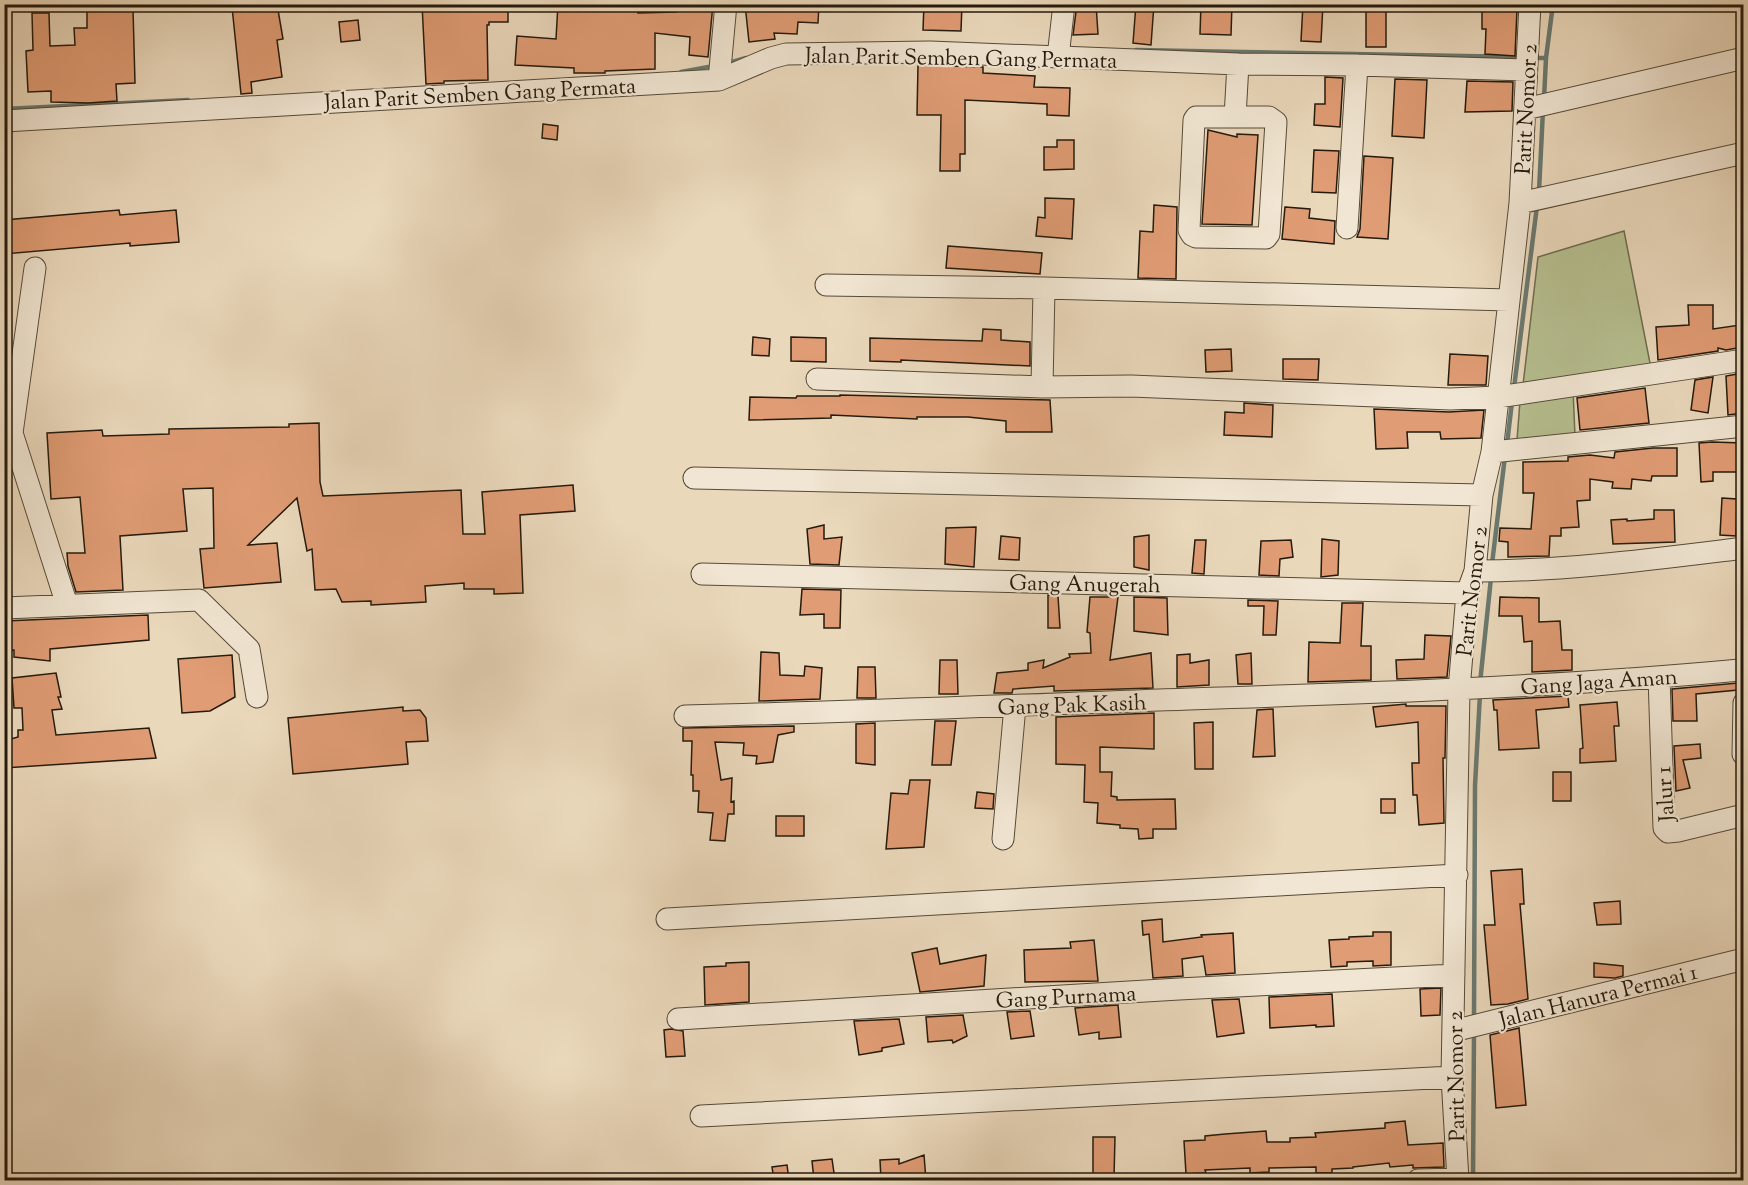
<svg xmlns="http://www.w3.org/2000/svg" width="1748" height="1185" viewBox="0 0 1748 1185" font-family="'Sorts Mill Goudy',serif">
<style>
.green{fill:#b6bf90;stroke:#6e6c4e;stroke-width:1.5}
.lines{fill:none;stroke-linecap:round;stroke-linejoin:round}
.stream{stroke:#6a7970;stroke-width:4.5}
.building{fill:#e09c74;stroke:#251a0c;stroke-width:1.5}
.minor-casing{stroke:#564a38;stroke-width:23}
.minor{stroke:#f1e6d3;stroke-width:21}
.labels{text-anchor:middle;stroke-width:4.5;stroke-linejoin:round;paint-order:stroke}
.street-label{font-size:22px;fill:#251a0c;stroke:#f1e6d3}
</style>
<rect width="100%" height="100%" fill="#ead8bb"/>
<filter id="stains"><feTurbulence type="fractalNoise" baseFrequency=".00333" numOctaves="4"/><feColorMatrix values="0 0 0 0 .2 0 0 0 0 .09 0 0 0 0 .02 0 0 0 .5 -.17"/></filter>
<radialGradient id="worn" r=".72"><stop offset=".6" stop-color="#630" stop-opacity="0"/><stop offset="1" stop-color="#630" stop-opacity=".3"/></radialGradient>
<path class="green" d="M 1624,231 L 1651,368 L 1523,385 L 1538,257 Z
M 1573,390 L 1575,436 L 1517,440 L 1520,401 Z"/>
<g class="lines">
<path class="stream" d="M 1136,50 L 1521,57
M 1532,58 L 1546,58
M 725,64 L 746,58
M 681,72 L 714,66
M 1544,99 L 1546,58 L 1553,4
M 4,109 L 188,100
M 1539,191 L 1543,110
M 1514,388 L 1537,206
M 1507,444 L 1512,402
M 1492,564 L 1505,456
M 1480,683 L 1491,578
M 1474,1019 L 1475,786 L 1480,694
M 1473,1180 L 1474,1033"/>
</g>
<path class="building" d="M 252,4 L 277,4 L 283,39 L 277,40 L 282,77 L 251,82 L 252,93 L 241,94 L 232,7 Z
M 422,4 L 508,4 L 508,22 L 489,22 L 489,25 L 487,25 L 488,80 L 444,81 L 444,83 L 426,84 Z
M 558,4 L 575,4 L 612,10 L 613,8 L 638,8 L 638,13 L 676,12 L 677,7 L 690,9 L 691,5 L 707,7 L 707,4 L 713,4 L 708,57 L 689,55 L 690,37 L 655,33 L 655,69 L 605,71 L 605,73 L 574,73 L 574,68 L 515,65 L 517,36 L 556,39 Z
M 745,4 L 819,4 L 818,23 L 798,22 L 797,34 L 774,33 L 775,39 L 749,42 Z
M 924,4 L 962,4 L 961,31 L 923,30 Z
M 1077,4 L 1096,4 L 1098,34 L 1073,35 Z
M 1136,4 L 1154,4 L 1151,45 L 1133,43 Z
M 1201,4 L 1232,4 L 1231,35 L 1200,34 Z
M 1303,4 L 1323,4 L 1321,42 L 1301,41 Z
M 87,9 L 133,9 L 135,83 L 116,84 L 117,101 L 88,103 L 51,102 L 51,91 L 28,92 L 26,51 L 33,50 L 32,13 L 49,13 L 50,46 L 75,45 L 74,28 L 87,28 Z
M 1482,9 L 1517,9 L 1515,56 L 1485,54 L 1486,29 L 1482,29 Z
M 1366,10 L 1386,10 L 1386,47 L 1366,47 Z
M 358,20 L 360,40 L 341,42 L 339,22 Z
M 918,65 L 983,67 L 983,73 L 1035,76 L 1034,87 L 1070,88 L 1069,116 L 1047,115 L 1047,104 L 965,100 L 965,154 L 960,154 L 960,171 L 940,171 L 941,115 L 917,115 Z
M 1325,77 L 1343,78 L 1340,127 L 1314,125 L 1315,104 L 1325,104 Z
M 1395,79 L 1427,80 L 1424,138 L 1392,136 Z
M 1467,81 L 1513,82 L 1512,111 L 1465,112 Z
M 543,124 L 558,126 L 557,140 L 542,138 Z
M 1208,130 L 1237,137 L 1237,134 L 1258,135 L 1252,225 L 1202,224 Z
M 1057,140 L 1074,140 L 1074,169 L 1044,170 L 1044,147 L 1057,147 Z
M 1314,150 L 1339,151 L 1336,193 L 1312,192 Z
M 1364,156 L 1393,158 L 1388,239 L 1357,237 L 1360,229 Z
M 1045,198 L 1074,199 L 1072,239 L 1036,236 L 1038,217 L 1045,218 Z
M 1154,205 L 1177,207 L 1176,279 L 1138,278 L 1140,231 L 1153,232 Z
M 1285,207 L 1310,209 L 1309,218 L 1335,221 L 1334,244 L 1282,239 Z
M 119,210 L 120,215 L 176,210 L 179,242 L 130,246 L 130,243 L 4,254 L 4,220 Z
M 948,246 L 1042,253 L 1040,274 L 946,268 Z
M 1688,305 L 1713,305 L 1713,329 L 1740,325 L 1743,347 L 1726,350 L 1718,348 L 1718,351 L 1658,360 L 1656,327 L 1689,325 Z
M 983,329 L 1001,330 L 1001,340 L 1030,342 L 1030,366 L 901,360 L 901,362 L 870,361 L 870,338 L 982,341 Z
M 753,337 L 770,339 L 769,356 L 752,355 Z
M 791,337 L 826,338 L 826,362 L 791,361 Z
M 1231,349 L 1232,371 L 1206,372 L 1205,350 Z
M 1450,354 L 1488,356 L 1486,385 L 1448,385 Z
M 1283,359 L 1319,359 L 1318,380 L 1283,379 Z
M 1743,373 L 1743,413 L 1728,415 L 1726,376 Z
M 1713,377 L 1708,413 L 1691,410 L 1695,380 Z
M 1645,388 L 1649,423 L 1580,430 L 1577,398 Z
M 840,395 L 1050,400 L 1052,432 L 1006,432 L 1006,421 L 968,417 L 917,417 L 917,419 L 831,415 L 831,418 L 749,420 L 750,397 L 796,398 L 797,396 L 840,396 Z
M 1244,403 L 1273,405 L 1272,437 L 1224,435 L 1225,412 L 1244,413 Z
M 1374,409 L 1449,412 L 1484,410 L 1481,438 L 1441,439 L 1440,432 L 1407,432 L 1408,448 L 1376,449 Z
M 319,423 L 320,482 L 323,496 L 461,490 L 463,534 L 485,534 L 482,492 L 573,485 L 575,511 L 520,515 L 523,593 L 494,594 L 494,589 L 464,589 L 464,583 L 425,586 L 426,602 L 371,605 L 371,601 L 342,602 L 336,589 L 315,590 L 312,549 L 307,551 L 297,498 L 248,545 L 277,543 L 281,582 L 204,588 L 200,549 L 214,548 L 213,488 L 183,489 L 187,531 L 120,536 L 123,590 L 76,592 L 68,566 L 67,553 L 85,553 L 80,497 L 51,499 L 47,433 L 102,430 L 103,436 L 169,434 L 169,429 L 289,427 L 289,424 Z
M 1712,442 L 1743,443 L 1743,464 L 1740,464 L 1740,472 L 1713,472 L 1713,481 L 1701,482 L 1699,443 Z
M 1653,448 L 1677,448 L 1677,476 L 1652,476 L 1651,481 L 1632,479 L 1631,489 L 1612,488 L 1613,482 L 1590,479 L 1590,500 L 1577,501 L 1579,527 L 1561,528 L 1561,536 L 1550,536 L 1549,556 L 1508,557 L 1508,542 L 1499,541 L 1500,528 L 1531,529 L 1534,493 L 1523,493 L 1523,462 L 1568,461 L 1568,457 L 1590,455 L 1614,458 L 1615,452 Z
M 1722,498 L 1737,499 L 1736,536 L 1720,535 Z
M 1654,510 L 1674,510 L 1675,542 L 1613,544 L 1611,520 L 1627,519 L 1627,521 L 1654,519 Z
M 824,525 L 824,539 L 842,537 L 839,565 L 810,564 L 807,529 Z
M 976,527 L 974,567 L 945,564 L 946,528 Z
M 1149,535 L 1149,570 L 1134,567 L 1134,537 Z
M 1001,536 L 1020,538 L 1019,560 L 999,559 Z
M 1322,539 L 1339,541 L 1338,575 L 1321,577 Z
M 1195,540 L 1206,540 L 1204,574 L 1192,573 Z
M 1291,540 L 1293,557 L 1280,559 L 1279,576 L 1259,575 L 1261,541 Z
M 802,589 L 841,590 L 840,628 L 824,628 L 824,614 L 800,615 Z
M 1048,595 L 1058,596 L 1060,628 L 1048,628 Z
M 1090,597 L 1118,597 L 1110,660 L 1151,653 L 1153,688 L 1054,691 L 1054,686 L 1013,689 L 1012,693 L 994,693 L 997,673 L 1028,670 L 1028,663 L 1044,660 L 1043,668 L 1070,657 L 1069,654 L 1091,653 L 1090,633 L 1087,632 Z
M 1134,597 L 1167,598 L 1168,635 L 1134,631 Z
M 1500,597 L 1539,598 L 1539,622 L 1560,621 L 1562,650 L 1572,650 L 1572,670 L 1532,672 L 1532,641 L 1524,642 L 1522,616 L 1499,616 Z
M 1248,600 L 1278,601 L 1276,635 L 1263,635 L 1264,606 L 1248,606 Z
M 1342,603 L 1363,603 L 1361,646 L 1371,646 L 1371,680 L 1308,682 L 1309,642 L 1340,643 Z
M 148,615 L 149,640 L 50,649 L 50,661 L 14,657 L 14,650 L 4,651 L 4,621 Z
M 1425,635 L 1451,636 L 1447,677 L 1397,679 L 1396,660 L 1424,659 Z
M 761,652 L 779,653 L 780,675 L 804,676 L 805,666 L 822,668 L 820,699 L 759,701 Z
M 1251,653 L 1252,684 L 1238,684 L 1236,655 Z
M 1190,654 L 1190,663 L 1209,660 L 1209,685 L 1177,687 L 1177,655 Z
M 232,655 L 235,697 L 210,711 L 182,713 L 178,659 Z
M 940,660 L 957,660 L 958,694 L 939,694 Z
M 858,667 L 875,667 L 876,698 L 857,698 Z
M 56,673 L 61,697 L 58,697 L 62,709 L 52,710 L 56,735 L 149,728 L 156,758 L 4,768 L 4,741 L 18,737 L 18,730 L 23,730 L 22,708 L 14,708 L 12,678 Z
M 1738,683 L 1738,690 L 1696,694 L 1697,721 L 1673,721 L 1672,689 Z
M 1568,696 L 1569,707 L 1536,710 L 1539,748 L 1499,750 L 1497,710 L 1494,710 L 1493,700 Z
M 1617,702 L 1619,726 L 1614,726 L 1616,761 L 1580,763 L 1580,749 L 1583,748 L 1580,705 Z
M 1406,704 L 1406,706 L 1446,706 L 1445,758 L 1443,758 L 1444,823 L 1419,825 L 1417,795 L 1413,795 L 1412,763 L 1419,763 L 1418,722 L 1376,727 L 1373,707 Z
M 403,707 L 403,711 L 420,710 L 426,718 L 428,741 L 406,742 L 408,764 L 293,774 L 288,718 Z
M 1273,709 L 1275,756 L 1253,757 L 1257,710 Z
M 1154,713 L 1154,749 L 1100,747 L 1100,772 L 1112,772 L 1111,796 L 1117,797 L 1117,800 L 1175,799 L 1176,829 L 1153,829 L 1153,838 L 1139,839 L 1138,829 L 1120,828 L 1120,825 L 1097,823 L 1098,803 L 1084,802 L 1085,765 L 1056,764 L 1056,717 Z
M 935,721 L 956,721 L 951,765 L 932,765 Z
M 1213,722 L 1213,769 L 1195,769 L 1194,723 Z
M 875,723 L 875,765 L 856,763 L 856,724 Z
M 794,726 L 794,732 L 778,735 L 773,762 L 756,764 L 757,756 L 743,755 L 744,743 L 715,742 L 721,780 L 732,778 L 731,802 L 734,801 L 734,814 L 728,814 L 725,841 L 710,840 L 713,813 L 698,812 L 699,791 L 693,791 L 693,775 L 691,775 L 692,741 L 683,741 L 683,728 Z
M 1700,744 L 1701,758 L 1683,760 L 1690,788 L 1676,791 L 1674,746 Z
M 1553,772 L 1571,772 L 1571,801 L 1553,801 Z
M 910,780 L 930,780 L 924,847 L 886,849 L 891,793 L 908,794 Z
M 977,792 L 994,794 L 993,809 L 975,808 Z
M 1381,799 L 1395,799 L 1395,813 L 1381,813 Z
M 776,816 L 804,816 L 804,836 L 776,836 Z
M 1522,869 L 1524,904 L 1520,904 L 1528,999 L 1508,1004 L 1491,1005 L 1484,925 L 1495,925 L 1491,871 Z
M 1620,901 L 1621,924 L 1597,925 L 1594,903 Z
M 1162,919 L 1163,942 L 1202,937 L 1201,935 L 1233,933 L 1235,973 L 1206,975 L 1203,956 L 1182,959 L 1183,976 L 1153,978 L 1149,934 L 1143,935 L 1142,921 Z
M 1373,932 L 1391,932 L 1391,965 L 1373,966 L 1373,961 L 1347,962 L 1347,966 L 1331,967 L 1329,940 L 1349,939 L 1349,937 L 1373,936 Z
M 1094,940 L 1098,981 L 1025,982 L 1024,950 L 1071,948 L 1070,942 Z
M 937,948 L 940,964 L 986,955 L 984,986 L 920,992 L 912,953 Z
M 749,962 L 749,1002 L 705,1005 L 704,967 L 726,966 L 726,963 Z
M 1594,963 L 1623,966 L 1623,976 L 1615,978 L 1594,977 Z
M 1441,988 L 1440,1015 L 1421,1016 L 1420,989 Z
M 1332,994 L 1334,1026 L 1316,1027 L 1316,1025 L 1270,1028 L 1269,997 Z
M 1239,999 L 1244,1033 L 1217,1037 L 1212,1000 Z
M 1118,1005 L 1121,1037 L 1099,1039 L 1099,1032 L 1079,1035 L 1075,1008 Z
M 1030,1011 L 1034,1036 L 1011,1039 L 1007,1012 Z
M 963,1015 L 967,1036 L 953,1043 L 952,1040 L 928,1042 L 926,1017 Z
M 899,1019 L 904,1044 L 882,1048 L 882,1051 L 859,1055 L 854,1021 Z
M 1519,1028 L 1526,1105 L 1496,1108 L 1490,1035 Z
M 671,1029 L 683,1031 L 685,1056 L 666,1057 L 664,1030 Z
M 1405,1121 L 1408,1145 L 1443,1143 L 1444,1167 L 1413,1168 L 1413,1165 L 1390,1167 L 1389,1163 L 1353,1167 L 1353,1168 L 1332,1169 L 1332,1173 L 1316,1173 L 1316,1167 L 1269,1168 L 1269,1172 L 1250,1173 L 1250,1168 L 1205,1170 L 1206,1173 L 1186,1174 L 1184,1141 L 1205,1140 L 1205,1136 L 1225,1134 L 1266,1131 L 1267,1142 L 1290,1142 L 1290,1138 L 1316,1137 L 1315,1133 L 1385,1128 L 1385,1123 Z
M 1093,1137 L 1115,1137 L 1114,1177 L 1106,1180 L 1093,1180 Z
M 924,1155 L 926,1180 L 881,1180 L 880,1160 L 899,1159 L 899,1164 Z
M 832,1159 L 835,1180 L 814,1180 L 812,1161 Z
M 787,1165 L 789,1180 L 774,1180 L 772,1167 Z"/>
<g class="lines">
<defs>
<path id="minor" d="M 1058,57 L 1064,4
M 719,80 L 726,4
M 1525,109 L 1744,58
M 1196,117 L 1269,117 L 1276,122 L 1269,234 L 1266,238 L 1196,237 L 1192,235 L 1189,230 L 1194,120 Z
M 1235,117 L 1238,64
M 4,121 L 719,80 L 771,58 L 786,54 L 930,52 L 1238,64 L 1357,65 L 1526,70
M 1520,203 L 1744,153
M 1347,228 L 1357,65
M 35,268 L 12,433 L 67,605
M 826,285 L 1044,288 L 1042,387
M 1044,288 L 1509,300
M 817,379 L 1042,387 L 1131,386 L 1450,399 L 1498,397 L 1744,360
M 1492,452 L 1744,426
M 694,478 L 1482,495
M 1475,571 C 1565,571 1654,559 1744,548
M 702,574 L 1467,593
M 4,608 L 199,600 L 249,649 L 257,697
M 1659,677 L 1664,828 L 1668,832 L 1678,831 L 1744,815
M 685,716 C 853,712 1021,705 1189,699 C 1373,693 1557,687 1740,670 L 1744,671
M 1743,754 L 1744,703
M 1003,839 L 1015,706
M 667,919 L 1457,875
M 678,1019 L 1179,989 L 1454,975
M 1453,1031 L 1744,959
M 701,1116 L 1452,1077
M 1418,1180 L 1458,1179
M 1458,1180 L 1452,1077 L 1459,690 L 1467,593 L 1475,571 L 1482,495 L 1492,452 L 1520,203 L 1530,4"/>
</defs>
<use href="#minor" class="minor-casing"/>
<use href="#minor" class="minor"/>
</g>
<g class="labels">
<g class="street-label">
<text transform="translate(961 57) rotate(1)" y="8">Jalan Parit Semben Gang Permata</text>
<text transform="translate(480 93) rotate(-3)" y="8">Jalan Parit Semben Gang Permata</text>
<text transform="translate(1525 109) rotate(-87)" y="8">Parit Nomor 2</text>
<text transform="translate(1085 583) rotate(1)" y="8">Gang Anugerah</text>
<text transform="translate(1471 591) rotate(-83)" y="8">Parit Nomor 2</text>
<text transform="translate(1599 681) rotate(-4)" y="8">Gang Jaga Aman</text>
<text transform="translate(1072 704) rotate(-2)" y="8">Gang Pak Kasih</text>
<text transform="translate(1664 794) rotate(-94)" y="8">Jalur 1</text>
<text transform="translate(1598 995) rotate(-14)" y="8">Jalan Hanura Permai 1</text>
<text transform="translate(1066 996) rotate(-3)" y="8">Gang Purnama</text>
<text transform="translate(1455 1076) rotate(-91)" y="8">Parit Nomor 2</text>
</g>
</g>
<rect width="1748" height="1185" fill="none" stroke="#ead8bb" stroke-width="24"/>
<rect x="6" y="6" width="1736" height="1173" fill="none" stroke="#251a0c" stroke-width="3"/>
<rect x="12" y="12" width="1724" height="1161" fill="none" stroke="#251a0c" stroke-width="1.5"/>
<rect width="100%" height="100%" filter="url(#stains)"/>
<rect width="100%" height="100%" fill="url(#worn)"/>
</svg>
